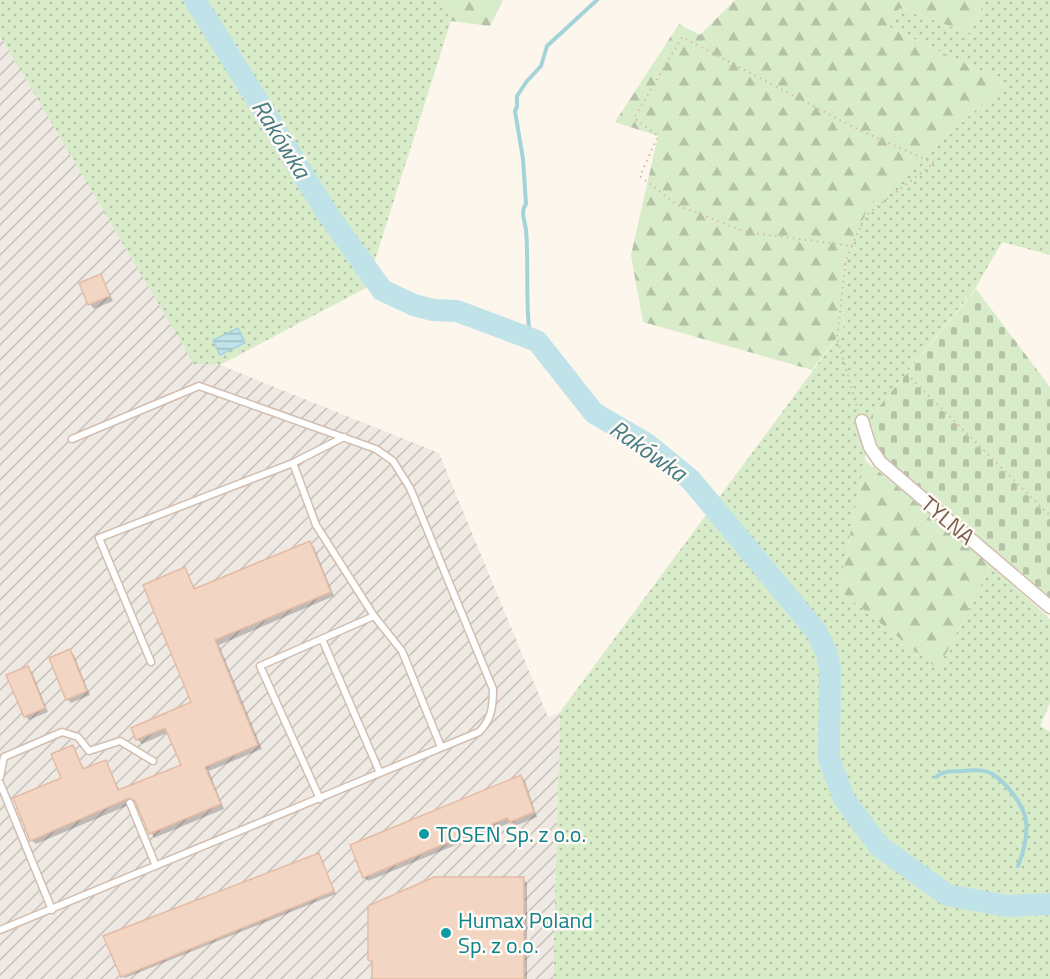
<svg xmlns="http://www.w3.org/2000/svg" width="1050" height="979" viewBox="0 0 1050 979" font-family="'Titillium Web',sans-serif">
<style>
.industrial{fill:url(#industrial-furrows)}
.grass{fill:url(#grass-dots)}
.forest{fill:url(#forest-firs)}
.cemetery{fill:url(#cemetery-stones)}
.water{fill:url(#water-rules);stroke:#a5d3da;stroke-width:1.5}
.shadow{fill:#0003}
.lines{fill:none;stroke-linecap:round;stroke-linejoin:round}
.stream{stroke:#a5d3da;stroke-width:4}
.river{stroke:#bfe3e8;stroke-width:22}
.building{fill:#f3d5c3;stroke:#e6bba3;stroke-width:1.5}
.service-casing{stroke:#d1beb0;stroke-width:9}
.minor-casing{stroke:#d1beb0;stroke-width:15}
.path{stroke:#d9b8a5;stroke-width:2;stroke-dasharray:1.5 4.5;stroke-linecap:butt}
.service{stroke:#fff;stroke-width:6}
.minor{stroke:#fff;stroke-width:12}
.culture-dot{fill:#0f9aa8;stroke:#fffaf3;stroke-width:2}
.labels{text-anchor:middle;stroke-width:5;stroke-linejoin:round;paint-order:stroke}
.street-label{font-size:22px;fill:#7a5c4d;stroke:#fffaf3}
.culture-label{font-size:22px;fill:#0d838f;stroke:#fffaf3;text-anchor:start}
.water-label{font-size:24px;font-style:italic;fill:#437c86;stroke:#fffaf3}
</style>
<defs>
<pattern id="industrial-furrows" width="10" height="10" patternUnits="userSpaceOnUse" patternTransform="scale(1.5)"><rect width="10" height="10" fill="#efe9e4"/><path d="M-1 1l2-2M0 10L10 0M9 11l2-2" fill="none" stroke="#c7c0bb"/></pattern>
<pattern id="grass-dots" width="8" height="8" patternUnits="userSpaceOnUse" patternTransform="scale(1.5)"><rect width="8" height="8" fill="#d8ecc9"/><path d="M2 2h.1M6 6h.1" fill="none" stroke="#b4c2a5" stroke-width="1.8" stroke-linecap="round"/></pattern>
<pattern id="forest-firs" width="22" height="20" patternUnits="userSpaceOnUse" patternTransform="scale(1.5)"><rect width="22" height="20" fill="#d8ecc9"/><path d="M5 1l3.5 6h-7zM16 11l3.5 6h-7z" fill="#b4c2a5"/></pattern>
<pattern id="cemetery-stones" width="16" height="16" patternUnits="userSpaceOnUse" patternTransform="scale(1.5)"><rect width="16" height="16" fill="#d8ecc9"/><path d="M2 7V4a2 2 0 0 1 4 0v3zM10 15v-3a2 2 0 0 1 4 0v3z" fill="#b4c2a5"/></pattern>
<pattern id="water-rules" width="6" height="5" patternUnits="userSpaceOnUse" patternTransform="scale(1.5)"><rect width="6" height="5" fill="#bfe3e8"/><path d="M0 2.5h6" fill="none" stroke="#a0bbbe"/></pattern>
</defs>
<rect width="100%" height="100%" fill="#fdf6ec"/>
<path class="industrial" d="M 0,36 L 194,363 L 220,365 L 439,453 L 548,717 L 560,712 L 553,979 L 0,979 Z"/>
<path class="grass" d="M 0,0 L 445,0 L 451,21 L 366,288 L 220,365 L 194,364 L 0,36 Z
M 970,0 L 1050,0 L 1050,255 L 1002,242 L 975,289 L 869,419 L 865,460 L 839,590 L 938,669 L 991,565 L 1050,619 L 1050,703 L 1040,726 L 1050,732 L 1050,979 L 553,979 L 560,712 L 843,330 L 846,260 L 869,205 L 1006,83 L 887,26 L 900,8 L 969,33 L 983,5 Z"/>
<path class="forest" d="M 445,0 L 503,0 L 490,26 L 451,21 Z
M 735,0 L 970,0 L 983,4 L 969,33 L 900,8 L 887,26 L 1006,83 L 869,205 L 846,260 L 843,330 L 812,370 L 643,322 L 631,255 L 658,136 L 615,122 L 679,24 L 700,35 Z
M 865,460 L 991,565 L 938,669 L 839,590 Z"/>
<path class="cemetery" d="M 976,289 L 1050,387 L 1050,599 L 886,461 L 874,437 L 869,419 Z"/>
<path class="water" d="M 238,328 L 245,343 L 220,355 L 213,340 Z"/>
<path class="shadow" d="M 101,276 L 113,301 L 94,309 L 90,304 Z
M 309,542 L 314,547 L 334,596 L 219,645 L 262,749 L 209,771 L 224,809 L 154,838 L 136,802 L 36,844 L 31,840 L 63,779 L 72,747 L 85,770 L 105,762 L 120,791 L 183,766 L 169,732 L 142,744 L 137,739 L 193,703 L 184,569 L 196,590 Z
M 69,651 L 74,655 L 90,695 L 71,703 L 67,699 Z
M 28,668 L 32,672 L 48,712 L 29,720 L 25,716 Z
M 520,777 L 525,781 L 537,817 L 515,826 L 512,822 L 368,881 L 364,877 Z
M 318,855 L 336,894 L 125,978 L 122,976 Z
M 523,879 L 527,883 L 527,979 L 374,979 L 374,964 L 369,960 Z"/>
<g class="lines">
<path class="stream" d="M 530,337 C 525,301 529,266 526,230 C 525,221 520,212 526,204 L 523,159 L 515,111 L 517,107 L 517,96 L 527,81 L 541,66 L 547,46 L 597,0
M 936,777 C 944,770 952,772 962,771 C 973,770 985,769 994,775 C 1007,784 1024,805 1026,821 C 1028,837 1024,851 1018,866"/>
<path class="river" d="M 195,0 L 327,213 L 382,290 L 414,305 L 433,310 L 457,311 L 537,341 L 594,413 L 647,444 L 691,480 L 816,631 L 827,654 L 830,669 L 829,758 L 844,799 L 879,846 L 947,895 L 1007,906 L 1050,904"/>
</g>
<path class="building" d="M 101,274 L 110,296 L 88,305 L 79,283 Z
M 310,541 L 331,592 L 215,640 L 258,745 L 205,767 L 221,804 L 149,834 L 135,801 L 129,798 L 30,841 L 13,798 L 61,778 L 51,754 L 73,745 L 83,769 L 106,760 L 118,790 L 181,765 L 165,728 L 136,740 L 131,728 L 191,702 L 143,585 L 185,567 L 194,589 Z
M 70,649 L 87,691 L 66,700 L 49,658 Z
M 28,666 L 45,708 L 24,717 L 6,675 Z
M 521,775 L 534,812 L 510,822 L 507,818 L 363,878 L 350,845 Z
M 319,853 L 334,891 L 121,977 L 103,936 Z
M 434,877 L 524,877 L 524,979 L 372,979 L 372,961 L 368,960 L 368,906 Z"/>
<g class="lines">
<defs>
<path id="service" d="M 344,437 L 293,463 L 316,525 L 374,616
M 322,639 L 380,773
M 151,662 L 99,538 L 293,463
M 0,777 L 4,757 L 62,732 L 78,737 L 89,751 L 120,741 L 153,761
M 0,783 L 52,910
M 320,799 L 260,666 L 374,616 L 402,651 L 441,747
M 130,803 L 156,866
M 0,930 L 479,732 C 492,719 493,706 493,689 L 410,488 L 393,461 L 376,449 L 199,386 L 72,439"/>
<path id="minor" d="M 862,421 L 870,447 L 880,462 L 1050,607"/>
</defs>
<use href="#service" class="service-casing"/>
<use href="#minor" class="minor-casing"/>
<path class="path" d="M 852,246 L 865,216 L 934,163 L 855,128 L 682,37 L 634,118 L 658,136 L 640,176 L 677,205 L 746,232 L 852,246 L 846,260 L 837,338 L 858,410
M 907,374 L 1050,516"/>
<use href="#service" class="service"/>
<use href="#minor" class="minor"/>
</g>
<g class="culture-dot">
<circle cx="424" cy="834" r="6"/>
<circle cx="446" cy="933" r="6"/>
</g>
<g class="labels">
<g class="street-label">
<text transform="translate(948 520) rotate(40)" y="8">TYLNA</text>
</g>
<g class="culture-label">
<text x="436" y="842">TOSEN Sp. z o.o.</text>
<text x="458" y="928">Humax Poland<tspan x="458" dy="25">Sp. z o.o.</tspan></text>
</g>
<g class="water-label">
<text transform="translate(281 139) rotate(58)" y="8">Rakówka</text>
<text transform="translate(648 451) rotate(35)" y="8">Rakówka</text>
</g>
</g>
</svg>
